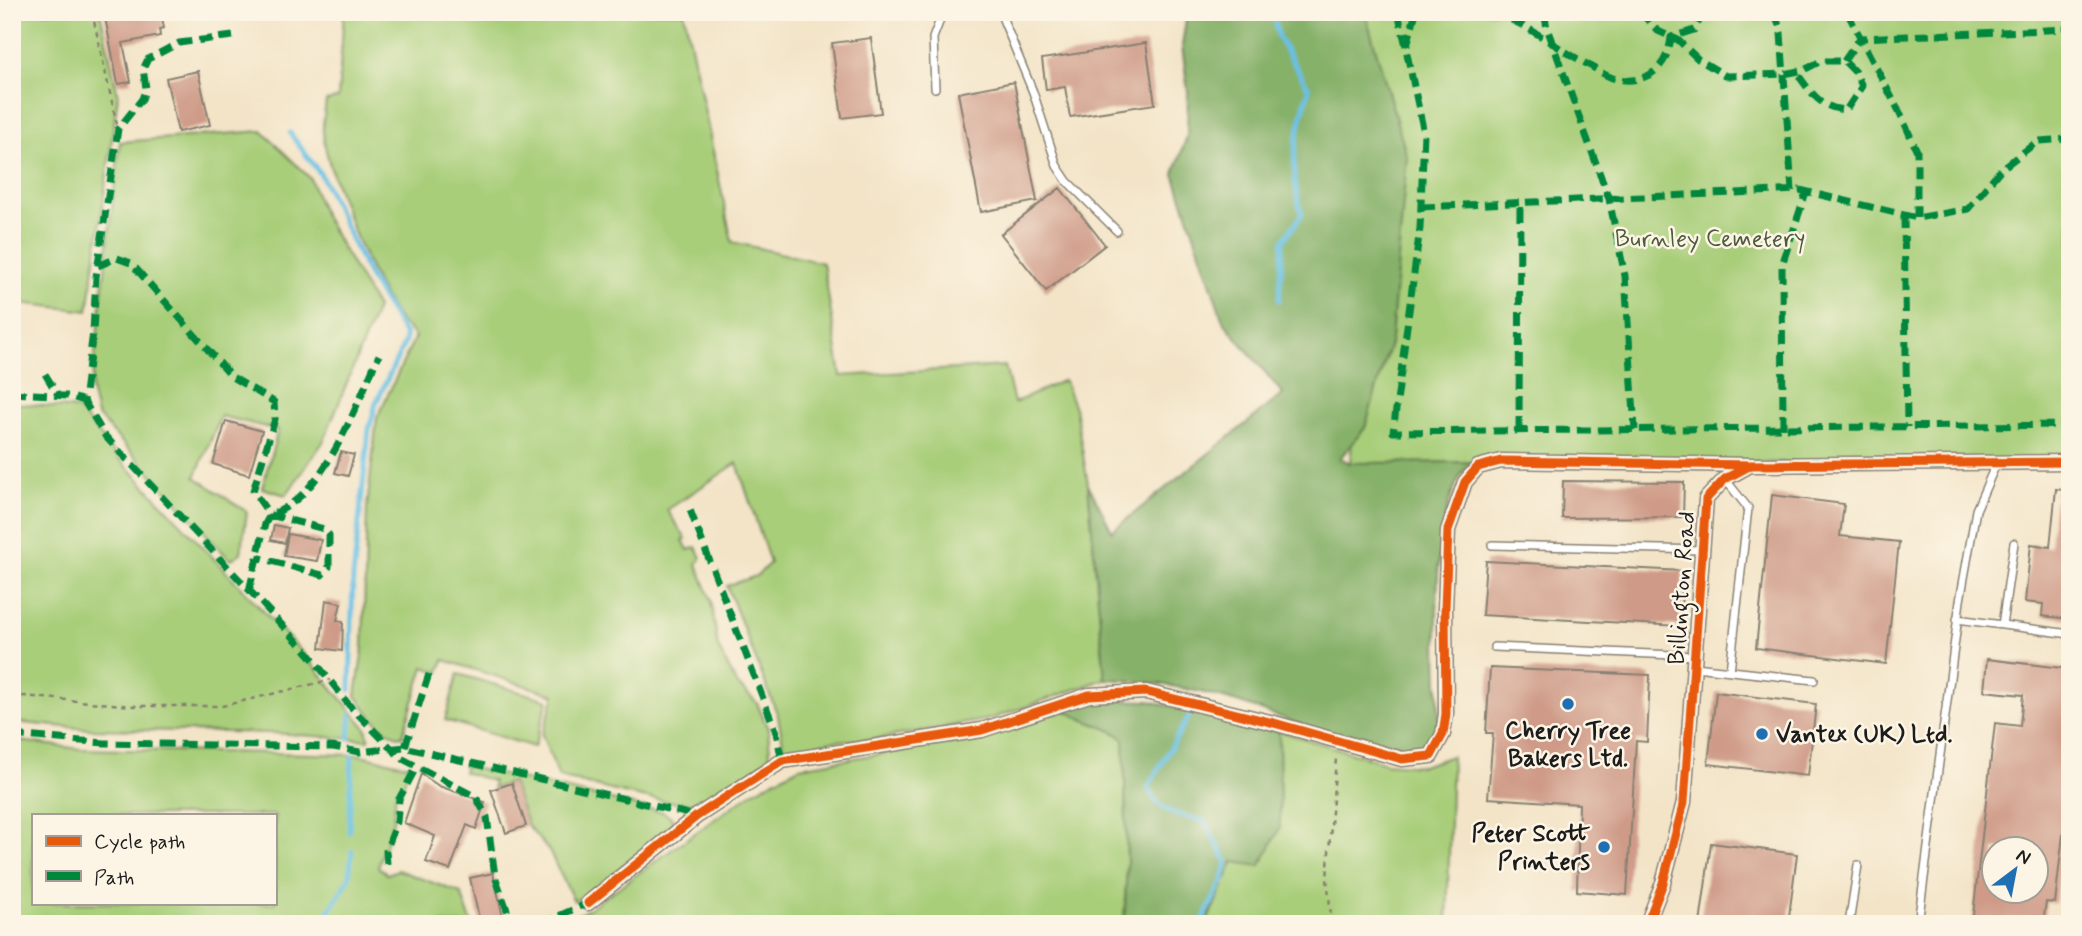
<svg xmlns="http://www.w3.org/2000/svg" width="2082" height="936" viewBox="0 0 2082 936" font-family="Mynerve,sans-serif">
<style>
.green{fill:#a8ce79;stroke:#62754a;stroke-width:2;fill-rule:evenodd}
.forest{fill:#86b169;stroke:#516642;stroke-width:2}
.lines{fill:none;stroke-linecap:round;stroke-linejoin:round}
.stream{stroke:#67c1e5;stroke-width:5}
.building{fill:#cf9b88;fill-rule:evenodd}
.lane-casing{stroke:#888072;stroke-width:10}
.street-casing{stroke:#888072;stroke-width:17}
.path{stroke:#888072;stroke-width:2.5;stroke-dasharray:5 5;stroke-linecap:butt}
.lane{stroke:#fff;stroke-width:7}
.street{stroke:#fff;stroke-width:14}
.quiet{stroke:#00873e;stroke-width:7;stroke-dasharray:14 7;stroke-linecap:butt}
.cycleway-casing{stroke:#fcf5e5;stroke-width:13}
.cycleway{stroke:#e8590c;stroke-width:9}
.poi-dot{fill:#1f6fb2;stroke:#fcf5e5;stroke-width:2.5}
.labels{text-anchor:middle;stroke-width:5;stroke-linejoin:round;paint-order:stroke}
.park-label{font-size:24px;fill:#4d5a3d;stroke:#fcf5e5}
.street-label{font-size:24px;fill:#1c1c1c;stroke:#fcf5e5}
.poi-label{font-size:24px;font-weight:bold;fill:#1c1c1c;stroke:#fcf5e5}
</style>
<rect width="100%" height="100%" fill="#fcf5e5"/>
<filter id="ink" filterUnits="userSpaceOnUse"><feTurbulence type="fractalNoise" baseFrequency=".0143" numOctaves="2"/><feDisplacementMap in="SourceGraphic" scale="14" xChannelSelector="R" yChannelSelector="G"/><feConvolveMatrix kernelMatrix="1 2 1 2 8 2 1 2 1" color-interpolation-filters="sRGB"/></filter>
<filter id="wash" filterUnits="userSpaceOnUse"><feTurbulence type="fractalNoise" baseFrequency=".00686" numOctaves="4" result="noise"/><feDisplacementMap in="SourceGraphic" scale="28" xChannelSelector="R" yChannelSelector="G"/><feGaussianBlur stdDeviation="1.57" result="paint"/><feColorMatrix in="noise" values="0 0 0 0 0 0 0 0 0 0 0 0 0 0 0 0 0 1.4 0 .05"/><feComposite in="paint" operator="in"/></filter>
<g filter="url(#wash)">
<rect width="100%" height="100%" fill="#f3e4c7"/>
<path class="green" d="M 12,12 L 100,12 L 118,95 L 88,311 L 12,302 Z
M 344,12 L 684,12 L 732,242 L 823,263 L 841,376 L 1005,366 L 1014,403 L 1064,380 L 1075,408 L 1088,484 L 1105,679 L 990,719 L 876,739 L 832,741 L 790,752 L 784,748 L 778,716 L 727,586 L 756,576 L 770,563 L 737,463 L 667,510 L 686,539 L 683,540 L 688,550 L 696,547 L 701,558 L 697,564 L 711,600 L 718,647 L 736,683 L 757,703 L 768,729 L 770,754 L 766,761 C 747,774 725,796 702,802 C 674,809 591,784 559,777 L 542,735 L 555,695 L 444,660 L 439,672 L 424,667 L 402,737 C 381,733 369,713 356,696 L 363,648 L 367,508 L 377,418 L 415,337 C 411,330 406,328 401,322 C 375,291 327,173 323,133 C 322,123 325,111 326,101 L 338,98 Z
M 1353,12 L 2070,12 L 2070,462 L 1350,463 L 1381,141 Z
M 262,131 L 310,178 L 323,214 L 377,308 L 323,442 L 286,495 L 262,488 L 278,430 L 221,416 L 195,477 L 247,512 L 241,553 L 230,560 L 97,415 L 91,390 L 120,142 Z
M 12,403 L 78,409 L 118,457 L 303,653 L 366,728 L 369,740 L 273,733 L 91,729 L 12,722 Z
M 458,674 L 548,700 L 534,747 L 445,720 Z
M 1064,709 C 1081,723 1113,726 1124,740 L 1127,863 L 1124,924 L 560,924 L 587,910 L 754,791 L 799,767 L 929,746 Z
M 1279,731 L 1386,763 L 1422,766 L 1452,756 L 1447,924 L 1206,924 L 1233,862 L 1280,828 Z
M 12,740 L 80,749 L 360,755 L 410,766 L 403,785 L 396,792 L 393,821 L 378,867 L 387,874 L 398,870 L 461,893 L 472,924 L 12,924 ZM 33,815 L 275,815 L 275,903 L 33,903 Z
M 464,766 L 663,812 L 671,817 L 674,824 L 589,894 L 574,901 L 549,851 L 528,826 L 512,782 L 493,788 L 493,781 L 463,772 Z"/>
<path class="forest" d="M 1187,12 L 1365,12 L 1407,157 L 1391,340 L 1365,428 L 1340,458 L 1350,463 L 1471,462 C 1424,509 1439,660 1439,725 C 1435,735 1430,745 1418,748 C 1382,759 1276,714 1237,702 C 1193,688 1150,681 1105,679 L 1088,484 L 1112,531 L 1283,394 L 1223,321 L 1174,174 L 1187,136 L 1188,92 L 1182,46 Z
M 1095,700 L 1149,701 L 1279,731 L 1280,828 L 1260,866 L 1233,862 L 1206,924 L 1124,924 L 1127,863 L 1124,740 C 1113,726 1081,723 1064,709 Z"/>
<g class="lines">
<path class="stream" d="M 1273,12 L 1278,37 L 1309,89 C 1296,135 1287,167 1302,214 L 1283,241 L 1279,300
M 290,133 L 321,175 L 371,280 L 405,335 L 405,342 L 376,403 L 369,429 L 353,577 L 350,690
M 1189,716 L 1148,787 C 1157,813 1179,815 1204,821 L 1227,862 L 1223,880 L 1201,924
M 349,738 L 351,714
M 349,832 L 352,756
M 321,924 L 349,879 L 352,851"/>
</g>
<g id="blocks">
<path class="building" d="M 104,12 L 161,12 L 164,28 L 159,29 L 160,36 L 123,43 L 131,82 L 118,84 Z
M 871,38 L 881,113 L 842,118 L 832,43 Z
M 1146,43 L 1155,104 L 1070,117 L 1065,87 L 1046,90 L 1042,59 Z
M 198,71 L 210,125 L 178,132 L 166,78 Z
M 1014,82 L 1037,201 L 981,212 L 958,93 Z
M 1060,188 L 1105,245 L 1046,291 L 1001,234 Z
M 226,421 L 262,431 L 249,475 L 213,464 Z
M 341,452 L 354,455 L 348,476 L 335,473 Z
M 1563,481 L 1684,482 L 1683,517 L 1562,518 Z
M 2056,489 L 2070,491 L 2070,619 L 2042,616 L 2043,604 L 2025,602 L 2031,544 L 2050,547 Z
M 1772,495 L 1844,504 L 1840,536 L 1899,542 L 1886,664 L 1756,648 Z
M 274,525 L 288,528 L 285,543 L 271,540 Z
M 288,534 L 321,540 L 317,561 L 284,556 Z
M 1486,561 L 1683,571 L 1680,626 L 1482,615 Z
M 326,600 L 341,603 L 337,620 L 343,622 L 342,651 L 320,648 Z
M 1987,659 L 2070,669 L 2070,774 L 2055,903 L 2046,902 L 2043,924 L 1972,924 L 1995,723 L 2020,726 L 2023,695 L 1984,691 ZM 1994,849 L 2036,849 L 2036,891 L 1994,891 Z
M 1490,668 L 1650,675 L 1647,742 L 1636,741 L 1627,895 L 1577,891 L 1579,804 L 1488,798 L 1493,733 L 1486,733 Z
M 1716,692 L 1816,704 L 1808,776 L 1708,764 Z
M 421,774 L 439,786 L 485,802 L 476,829 L 467,825 L 450,870 L 426,862 L 435,836 L 404,823 Z
M 512,783 L 526,826 L 506,833 L 491,790 Z
M 1711,843 L 1797,854 L 1788,924 L 1700,924 Z
M 493,873 L 503,917 L 480,922 L 470,878 Z"/>
</g>
</g>
<g filter="url(#ink)">
<use href="#blocks" fill-opacity="0" stroke="#888072" stroke-width="2"/>
<g class="lines">
<defs>
<path id="lane" d="M 1000,12 L 1033,92 L 1057,166 L 1067,181 L 1117,231
M 935,88 L 933,38 L 943,12
M 1725,479 L 1748,508 L 1730,671
M 1492,545 L 1702,550
M 1957,619 L 2070,634
M 2002,625 L 2014,543
M 1494,647 L 1696,656
M 1695,667 L 1814,680
M 1849,924 L 1858,865
M 1918,924 L 1960,601 L 1976,510 L 1996,464"/>
<path id="street" d="M 588,903 L 697,816 L 782,761 L 982,730 L 1089,695 L 1146,692 L 1274,723 L 1402,759 L 1431,756 L 1443,734 L 1446,714 L 1445,609 L 1448,530 L 1465,482 L 1478,467 L 1501,461 L 1751,465 L 2070,462
M 1647,924 L 1663,883 L 1684,802 L 1706,499 L 1725,479 L 1750,465"/>
</defs>
<use href="#lane" class="lane-casing"/>
<use href="#street" class="street-casing"/>
<path class="path" d="M 92,12 L 118,129
M 12,695 L 133,706 L 222,706 L 330,680
M 1332,924 L 1327,879 L 1336,758"/>
<use href="#lane" class="lane"/>
<use href="#street" class="street"/>
<path class="quiet" d="M 1398,12 L 1406,46
M 1416,12 L 1406,49 L 1424,133 L 1420,228 L 1393,432 L 2070,425
M 1492,12 C 1526,23 1560,50 1592,67 C 1599,71 1608,77 1616,79 C 1648,85 1668,67 1671,37 L 1694,30 L 1704,12
M 1544,12 L 1547,28 L 1609,199 L 1625,276 L 1635,430
M 1640,12 L 1658,31 L 1678,40 L 1698,59 L 1726,76 L 1784,74 L 1804,70 L 1821,61 L 1844,61 L 1855,72 L 1862,86 L 1846,110 C 1820,109 1810,91 1796,72
M 1775,12 L 1781,33 L 1792,191
M 1847,12 L 1900,113 L 1917,151 L 1917,218
M 233,36 L 179,43 L 148,59 L 143,69 L 146,88 L 142,99 L 118,129 L 96,277 L 93,332 L 84,401 L 105,436 L 310,655 L 349,705 L 401,758 L 476,797 L 487,817 L 495,876 L 512,924
M 1844,61 L 1860,38 L 2070,29
M 1421,207 L 1800,190 L 1917,218 L 1968,209 L 2000,170 L 2038,141 L 2070,139
M 1904,215 L 1907,427
M 98,266 L 117,258 L 131,263 L 232,377 L 274,402 L 275,419 L 253,491 L 270,515 L 324,529 L 329,535 L 329,567 L 322,575 L 257,557
M 45,374 L 58,395
M 12,393 L 69,396 L 84,401
M 1783,428 L 1782,265 L 1806,192
M 1519,431 L 1520,202
M 690,510 L 776,732 L 782,761
M 249,591 L 265,524 L 270,515 C 326,496 355,406 379,355
M 12,735 L 105,743 L 333,747 L 360,752 L 404,747 L 697,816
M 405,747 L 430,671
M 387,864 L 386,851 L 397,822 L 399,799 L 417,766
M 540,924 L 588,903"/>
<defs>
<path id="cycleway" d="M 588,903 L 697,816 L 782,761 L 982,730 L 1089,695 L 1146,692 L 1274,723 L 1402,759 L 1431,756 L 1443,734 L 1446,714 L 1445,609 L 1448,530 L 1465,482 L 1478,467 L 1501,461 L 1751,465 L 2070,462
M 1647,924 L 1663,883 L 1684,802 L 1706,499 L 1725,479 L 1751,465"/>
</defs>
<use href="#cycleway" class="cycleway-casing"/>
<use href="#cycleway" class="cycleway"/>
</g>
</g>
<g class="poi-dot">
<circle cx="1568" cy="704" r="7"/>
<circle cx="1762" cy="734" r="7"/>
<circle cx="1604" cy="847" r="7"/>
</g>
<g class="labels">
<g class="park-label">
<text x="1710" y="246">Burnley Cemetery</text>
</g>
<g class="street-label">
<text transform="translate(1681 588) rotate(-86)" y="8">Billington Road</text>
</g>
<g class="poi-label">
<text x="1568" y="738">Cherry Tree<tspan x="1568" dy="28">Bakers Ltd.</tspan></text>
<text x="1776" y="742" text-anchor="start">Vantex (UK) Ltd.</text>
<text x="1590" y="841" text-anchor="end">Peter Scott<tspan x="1590" dy="28">Printers</tspan></text>
</g>
</g>
<rect width="2082" height="936" fill="none" stroke="#fcf5e5" stroke-width="42"/>
<rect x="32" y="814" width="245" height="91" fill="#fcf5e5" stroke="#a29e95" stroke-width="2"/>
<rect x="46" y="836" width="35" height="10" fill="#e8590c" stroke="#a29e95" stroke-width="2"/>
<text x="94" y="848" font-size="21" fill="#1c1c1c">Cycle path</text>
<rect x="46" y="871" width="35" height="10" fill="#00873e" stroke="#a29e95" stroke-width="2"/>
<text x="94" y="884" font-size="21" fill="#1c1c1c">Path</text>
<g transform="translate(2015 870) rotate(32)"><circle r="33" fill="#fcf5e5" stroke="#a29e95" stroke-width="2"/>
<path d="M0-5L12 26L0 18L-12 26Z" fill="#1f6fb2"/>
<text y="-10" font-size="19" font-weight="bold" text-anchor="middle" fill="#1c1c1c">N</text>
</g>
</svg>
